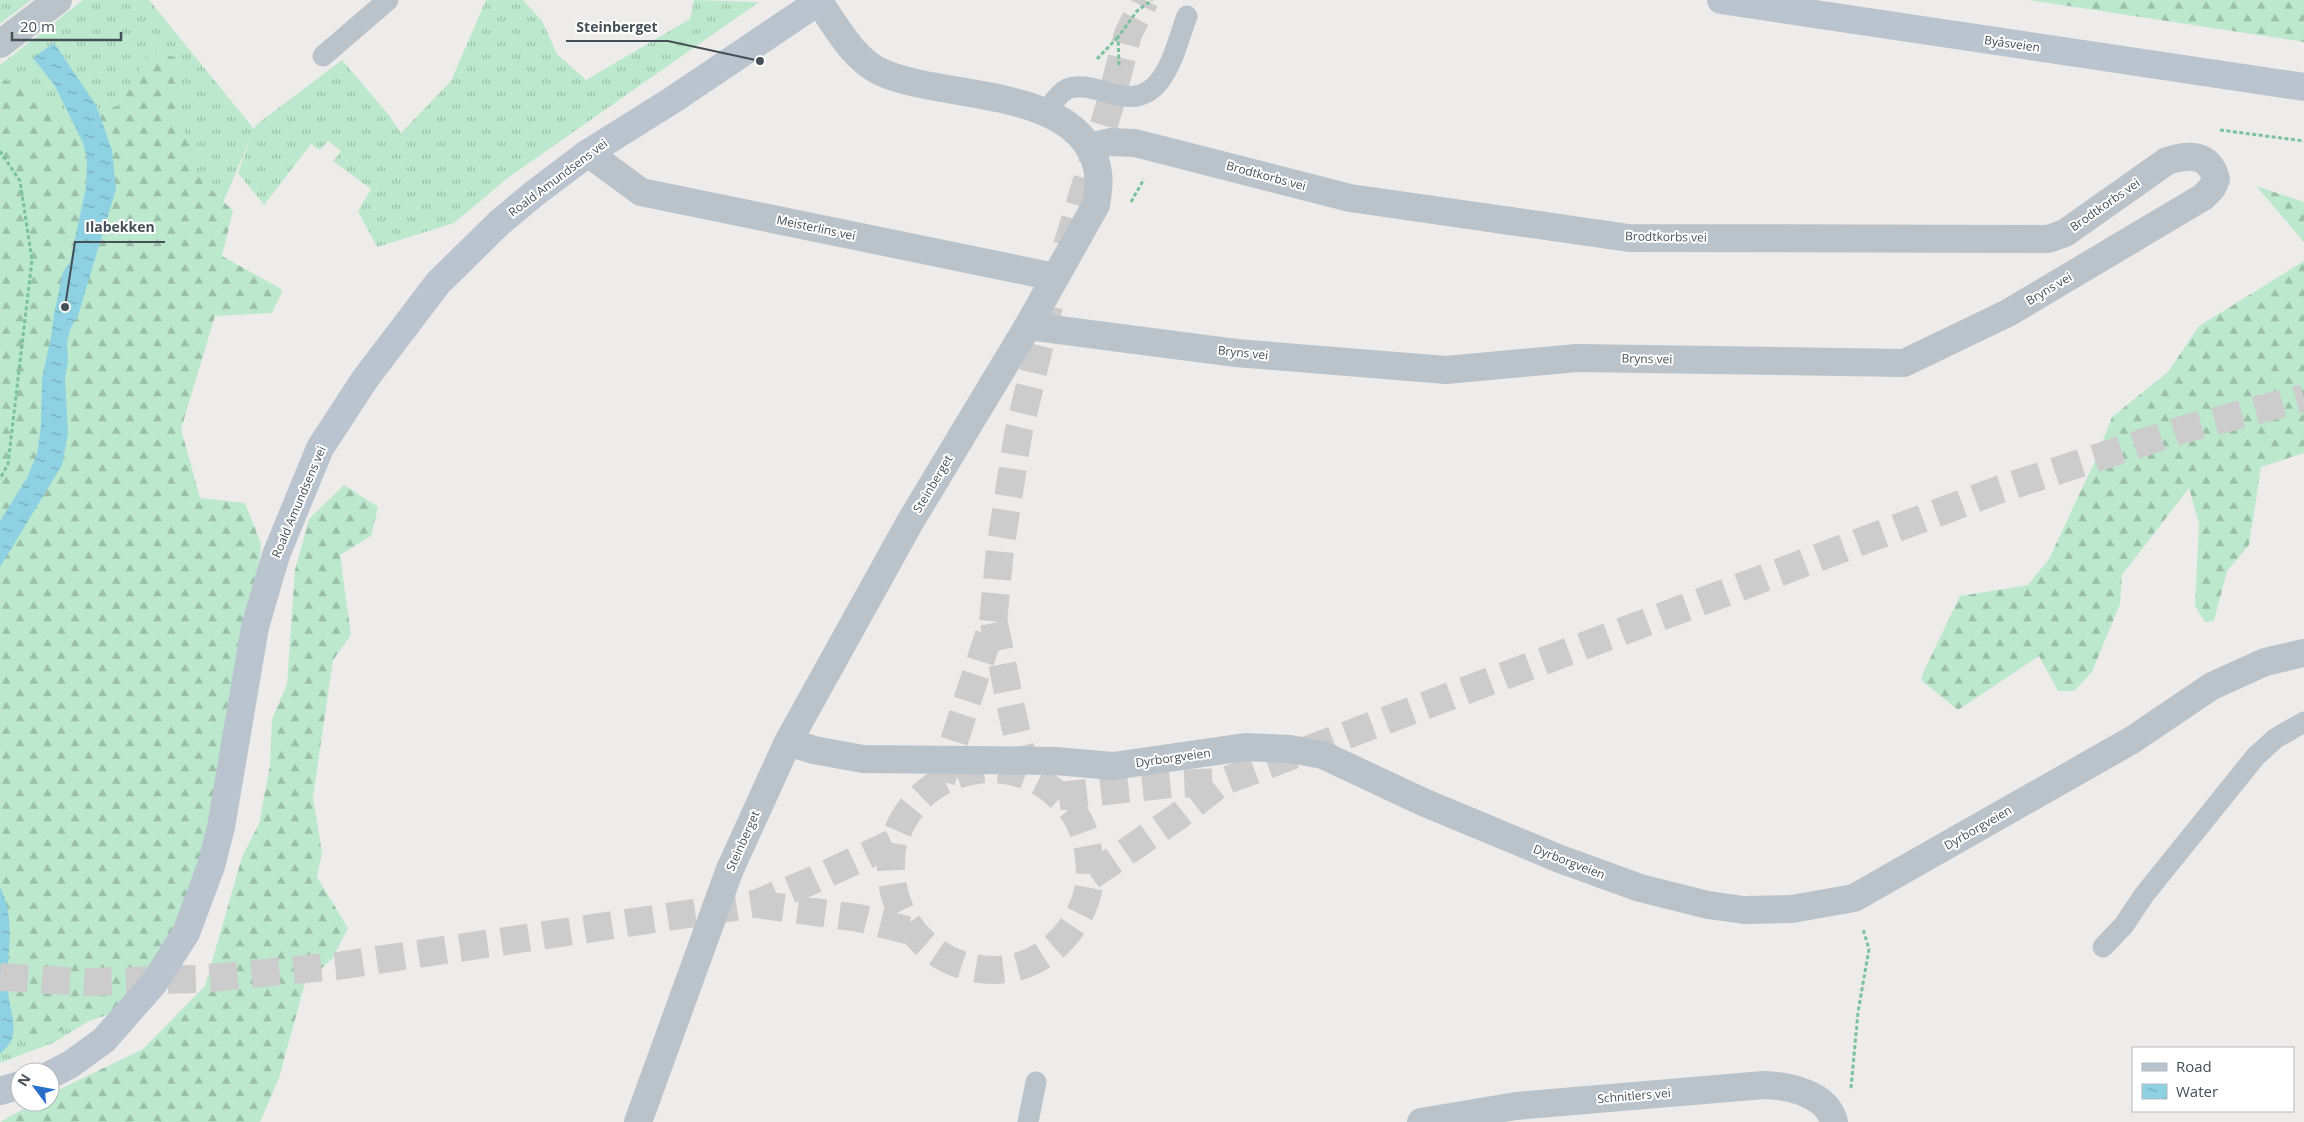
<svg xmlns="http://www.w3.org/2000/svg" width="2304" height="1122" viewBox="0 0 2304 1122" font-family="'Open Sans',sans-serif">
<style>
.grass{fill:url(#grass-tufts)}
.forest{fill:url(#forest-firs)}
.water{fill:url(#water-ripples)}
.lines{fill:none;stroke-linecap:round;stroke-linejoin:round}
.highway-tunnel{stroke:#cccccd;stroke-width:28;stroke-dasharray:28 14;stroke-linecap:butt}
.path{stroke:#78c39d;stroke-width:3;stroke-dasharray:4 2.5;stroke-linecap:butt}
.lane{stroke:#bac3c9;stroke-width:21}
.street{stroke:#bac3c9;stroke-width:28}
.secondary{stroke:#bac4ce;stroke-width:28}
.labels{text-anchor:middle;stroke-width:4;stroke-linejoin:round;paint-order:stroke}
.street-label{font-size:12px;fill:#454f56;stroke:#fff}
.leader{fill:none;stroke:#454f56;stroke-width:2}
.callout-dot{fill:#454f56;stroke:#fff;stroke-width:2}
.callout-label{font-size:14px;text-anchor:middle;font-weight:bold;fill:#454f56;stroke:#fff;stroke-width:4;stroke-linejoin:round;paint-order:stroke}
</style>
<defs>
<pattern id="grass-tufts" width="24" height="20" patternUnits="userSpaceOnUse" patternTransform="scale(1.25)"><rect width="24" height="20" fill="#bce9cd"/><path d="M3 7l-1-3M5 7V3M7 7l1-3M15 17l-1-3M17 17v-4M19 17l1-3" fill="none" stroke="#9bbfa9"/></pattern>
<pattern id="forest-firs" width="22" height="20" patternUnits="userSpaceOnUse" patternTransform="scale(1.25)"><rect width="22" height="20" fill="#bce9cd"/><path d="M5 1l3.5 6h-7zM16 11l3.5 6h-7z" fill="#9bbfa9"/></pattern>
<pattern id="water-ripples" width="26" height="14" patternUnits="userSpaceOnUse" patternTransform="scale(1.25)"><rect width="26" height="14" fill="#8dd1e2"/><path d="M2 4q2-2 4 0t4 0M15 11q2-2 4 0t4 0" fill="none" stroke="#75acba"/></pattern>
</defs>
<rect width="100%" height="100%" fill="#eeebeb"/>
<path class="grass" d="M 0,0 L 31,0 L 0,24 Z
M 83,0 L 149,0 L 254,129 L 256,125 L 342,60 L 388,114 L 401,133 L 451,81 L 486,0 L 523,0 L 542,21 L 557,54 L 586,80 L 690,19 L 694,0 L 759,2 L 509,177 L 454,223 L 377,247 L 358,211 L 371,189 L 333,161 L 341,151 L 328,141 L 320,150 L 311,144 L 264,205 L 238,173 L 252,135 L 201,254 L 144,516 L 256,527 L 228,638 L 89,1021 L 53,1043 L 0,1063 L 0,65 Z"/>
<path class="forest" d="M 2029,0 L 2304,0 L 2304,42 Z
M 149,54 L 179,57 L 177,110 L 188,139 L 197,175 L 233,211 L 222,256 L 283,290 L 272,313 L 215,316 L 181,429 L 200,498 L 245,503 L 261,544 L 255,603 L 200,869 L 147,984 L 110,1014 L 54,1033 L 5,1044 L 0,1041 L 0,79 L 28,88 L 59,122 L 117,106 Z
M 2256,186 L 2304,202 L 2304,242 Z
M 2304,261 L 2304,453 L 2261,467 L 2249,545 L 2227,571 L 2214,621 L 2205,622 L 2195,606 L 2199,524 L 2189,488 L 2122,575 L 2120,604 L 2092,672 L 2074,691 L 2058,691 L 2039,656 L 1958,710 L 1921,680 L 1923,673 L 1960,596 L 2028,585 L 2049,559 L 2094,463 L 2112,417 L 2168,372 L 2199,326 Z
M 344,485 L 378,507 L 371,536 L 340,555 L 351,635 L 333,660 L 313,797 L 322,853 L 317,877 L 348,928 L 332,959 L 305,983 L 279,1078 L 260,1122 L 0,1122 L 36,1102 L 50,1102 L 50,1094 L 143,1049 L 205,986 L 242,857 L 259,824 L 270,765 L 272,719 L 287,684 L 295,570 L 309,519 Z"/>
<path class="water" d="M 54,43 L 96,105 L 112,150 L 116,189 L 78,316 L 71,327 L 67,341 L 68,362 L 65,377 L 68,434 L 62,465 L 0,567 L 0,521 L 27,478 L 37,454 L 41,426 L 42,378 L 51,337 L 54,314 L 63,272 L 70,262 L 86,187 L 87,158 L 83,143 L 55,86 L 33,58 Z
M 0,887 C 17,920 6,954 8,989 C 8,1004 17,1024 12,1039 C 10,1044 4,1050 0,1054 Z"/>
<g class="lines">
<path class="highway-tunnel" d="M 1067,246 L 1109,108 L 1128,34 L 1145,0
M 994,623 C 1005,674 1013,726 1028,776
M 941,781 L 993,622 L 1000,550 L 1018,435 L 1049,306
M 1059,796 L 1171,784 L 1222,782
M 1091,876 L 1177,817 L 1222,782 L 1998,490 L 2185,429 L 2304,398
M 756,904 L 859,918 L 911,931
M 0,977 L 87,982 L 199,979 L 337,966 L 755,904 L 809,882 L 893,843 C 898,830 903,818 912,807 C 941,769 996,758 1038,781 C 1052,788 1064,801 1074,813 C 1086,830 1089,851 1090,870 C 1091,889 1084,908 1074,924 C 1013,1017 872,958 893,843"/>
<path class="path" d="M 1097,59 L 1118,37
M 1119,65 L 1118,37 L 1137,11 L 1152,0
M 2220,130 L 2304,141
M 0,151 L 20,181 L 32,260 L 8,464 L 0,479
M 1131,202 L 1144,179
M 1851,1088 L 1858,1012 L 1869,949 L 1863,929"/>
<path class="lane" d="M 323,56 L 388,0
M 1047,112 C 1052,104 1058,94 1067,89 C 1095,77 1129,116 1158,83 C 1173,65 1179,37 1187,16
M 2103,947 L 2124,925 L 2144,895 L 2256,756 L 2276,738 L 2304,722
M 1028,1122 L 1036,1082"/>
<path class="street" d="M 0,44 L 58,0
M 588,153 L 641,192 L 1055,277
M 1028,326 L 1236,353 L 1446,370 L 1577,358 L 1904,363 L 2008,313 L 2203,197 L 2212,188 L 2216,179 C 2209,153 2189,154 2167,161 L 2065,233 L 2048,239 L 1629,238 L 1350,198 L 1135,143 L 1110,142 L 1089,147
M 788,742 L 814,750 L 863,759 L 1055,761 L 1113,766 L 1245,747 L 1290,749 L 1323,755 L 1423,802 L 1560,859 L 1640,888 L 1708,905 L 1744,910 L 1792,909 L 1854,898 L 2132,740 L 2212,686 L 2265,662 L 2304,653
M 638,1122 L 730,869 L 788,742 L 910,522 L 1028,326 L 1096,205 C 1098,193 1100,180 1097,167 C 1078,86 941,100 881,72 C 853,59 836,26 819,2
M 1421,1122 L 1516,1106 L 1764,1085 C 1788,1086 1827,1093 1834,1122"/>
<path class="secondary" d="M 1721,0 L 2304,87
M 50,1075 L 71,1064 L 104,1040 L 154,983 L 186,933 L 211,866 L 221,827 L 255,627 L 276,555 L 320,448 L 365,379 L 438,283 L 499,223 L 535,193 L 588,153 L 671,101 L 821,0
M 0,1091 L 20,1085"/>
</g>
<g class="labels">
<g class="street-label">
<text transform="translate(2012 44) rotate(8)" y="4">Byåsveien</text>
<text transform="translate(1266 176) rotate(15)" y="4">Brodtkorbs vei</text>
<text transform="translate(558 178) rotate(-37)" y="4">Roald Amundsens vei</text>
<text transform="translate(2105 205) rotate(-35)" y="4">Brodtkorbs vei</text>
<text transform="translate(816 228) rotate(12)" y="4">Meisterlins vei</text>
<text transform="translate(1666 237) rotate(1)" y="4">Brodtkorbs vei</text>
<text transform="translate(2049 289) rotate(-31)" y="4">Bryns vei</text>
<text transform="translate(1243 353) rotate(6)" y="4">Bryns vei</text>
<text transform="translate(1647 359) rotate(1)" y="4">Bryns vei</text>
<text transform="translate(933 484) rotate(-59)" y="4">Steinberget</text>
<text transform="translate(299 502) rotate(-67)" y="4">Roald Amundsens vei</text>
<text transform="translate(1173 758) rotate(-8)" y="4">Dyrborgveien</text>
<text transform="translate(1978 828) rotate(-30)" y="4">Dyrborgveien</text>
<text transform="translate(743 841) rotate(-66)" y="4">Steinberget</text>
<text transform="translate(1569 862) rotate(21)" y="4">Dyrborgveien</text>
<text transform="translate(1634 1096) rotate(-5)" y="4">Schnitlers vei</text>
</g>
</g>
<path class="leader" d="M760 61L668 41H566M65 307L75 242H165"/>
<g class="callout-dot">
<circle cx="760" cy="61" r="5"/>
<circle cx="65" cy="307" r="5"/>
</g>
<g class="callout-label">
<text x="617" y="32">Steinberget</text>
<text x="120" y="232">Ilabekken</text>
</g>
<rect x="2132" y="1047" width="162" height="65" fill="#ffffff" stroke="#b5b9bb"/>
<rect x="2142" y="1063" width="25" height="8" fill="#bac4ce" stroke="#b5b9bb"/>
<text x="2176" y="1072" font-size="15" fill="#454f56">Road</text>
<rect x="2142" y="1084" width="25" height="15" fill="url(#water-ripples)" stroke="#b5b9bb"/>
<text x="2176" y="1097" font-size="15" fill="#454f56">Water</text>
<g transform="translate(35 1087) rotate(302)"><circle r="24" fill="#ffffff" stroke="#b5b9bb"/>
<path d="M0-4L9 19L0 12L-9 19Z" fill="#2970ca"/>
<text y="-8" font-size="14" font-weight="bold" text-anchor="middle" fill="#454f56">N</text>
</g>
<path d="M12 32v8h109v-8" fill="none" stroke="#454f56" stroke-width="2.5"/>
<text x="20" y="32" font-size="15" fill="#454f56" stroke="#ffffff" stroke-width="4" paint-order="stroke">20 m</text>
</svg>
